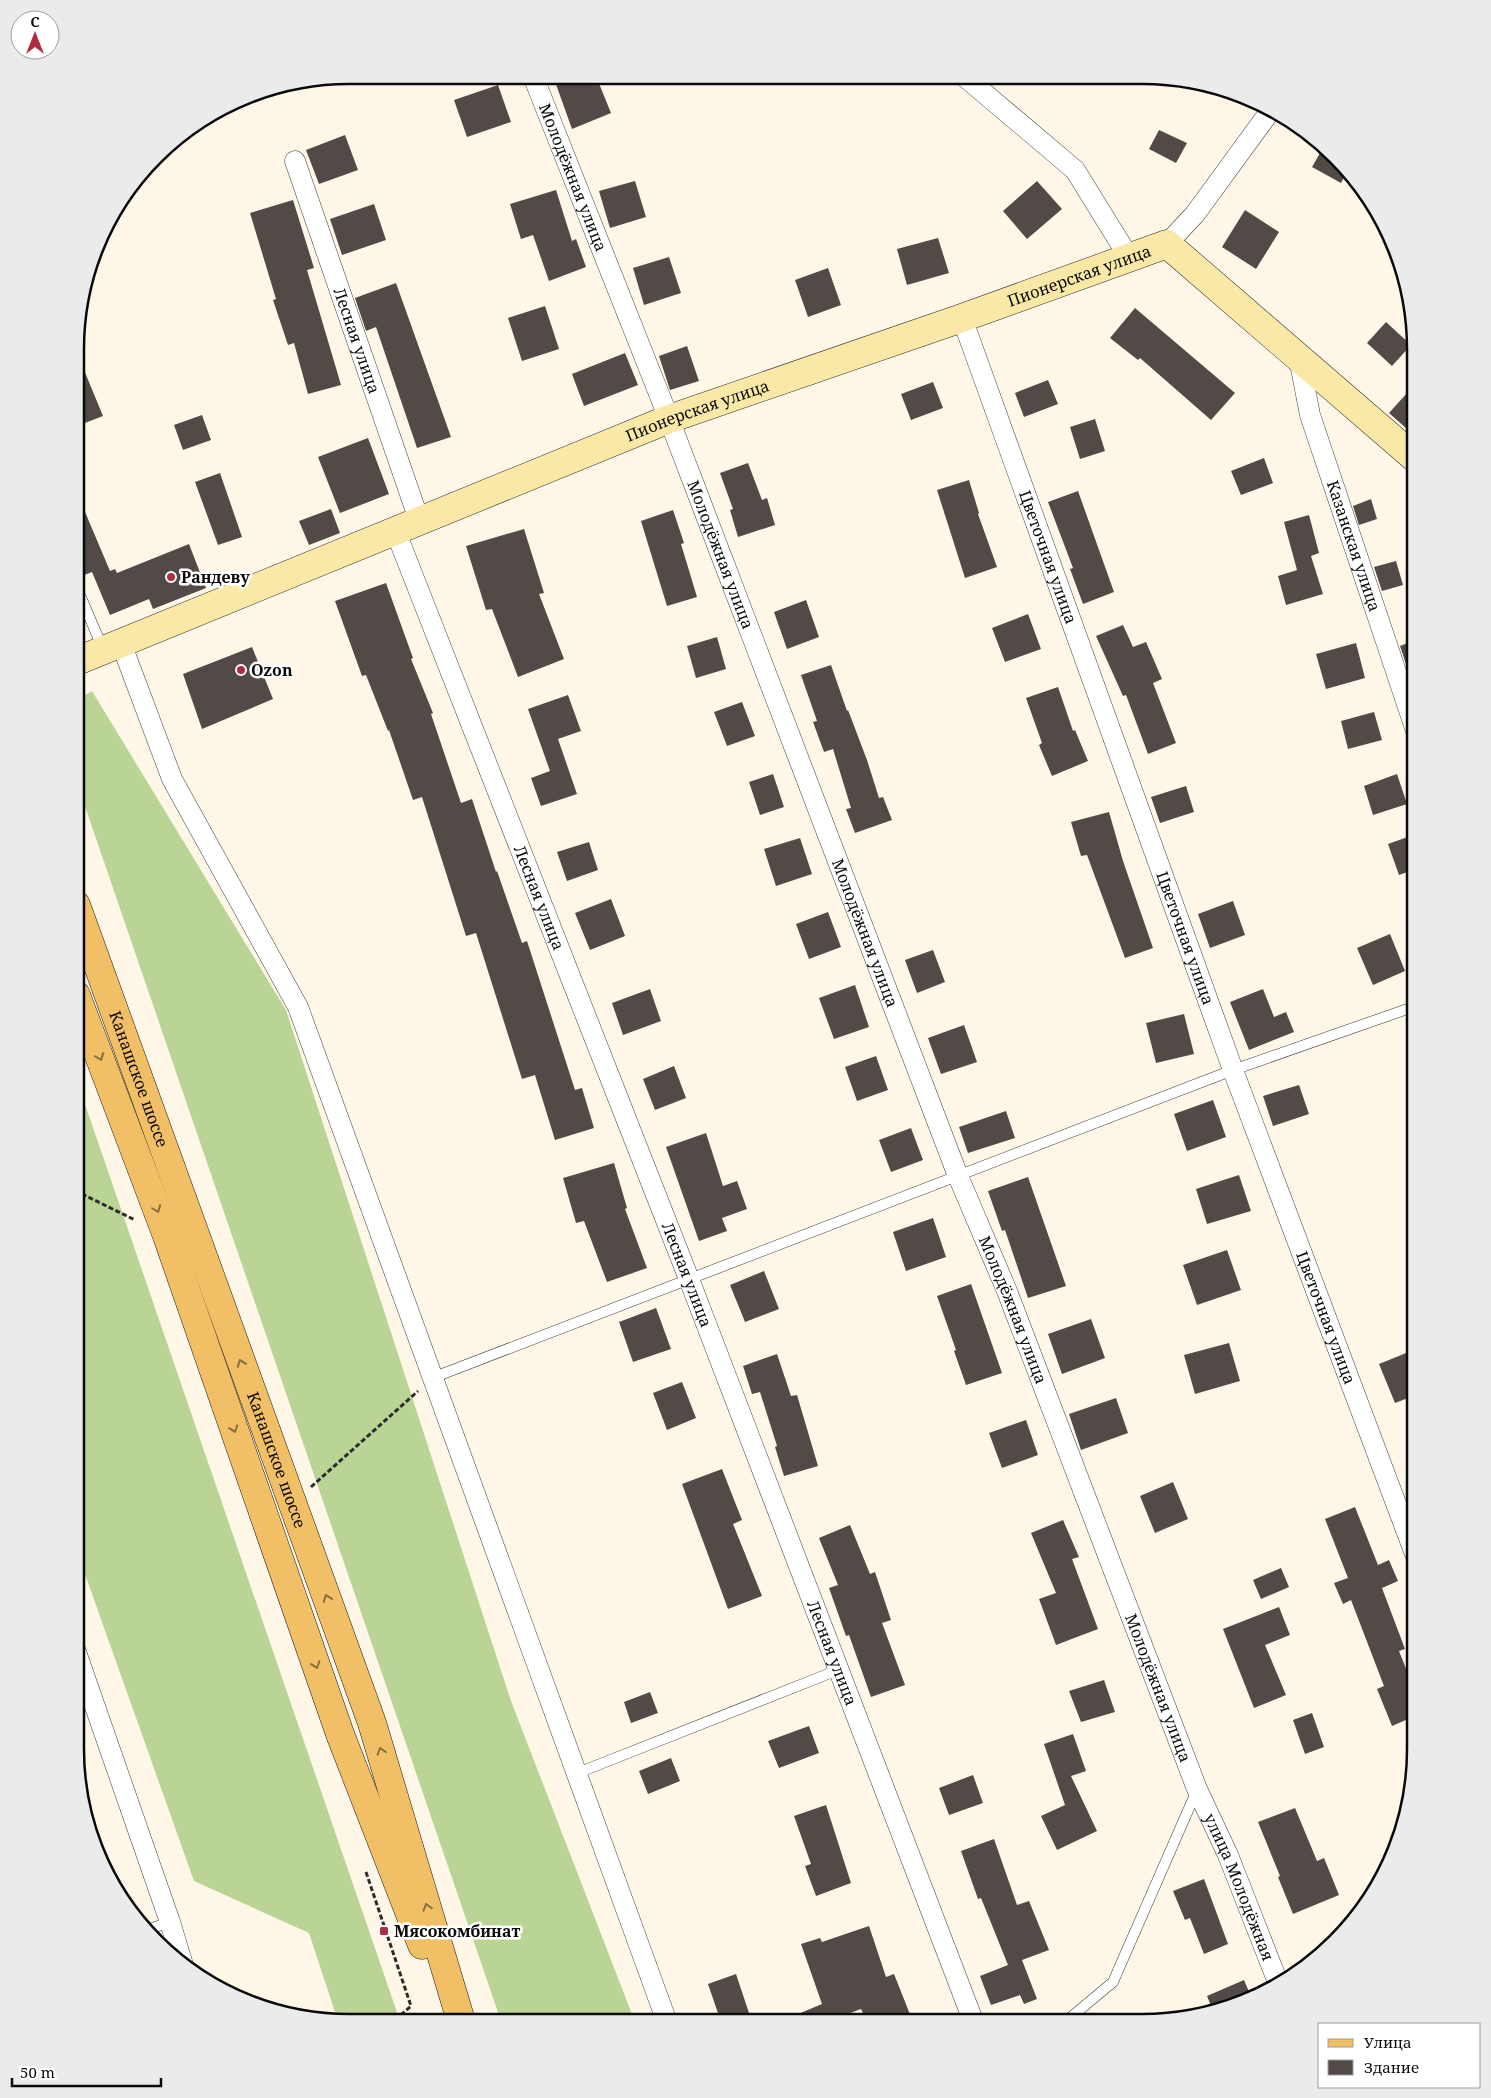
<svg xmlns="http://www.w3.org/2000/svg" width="1491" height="2098" viewBox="0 0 1491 2098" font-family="'Noto Serif',serif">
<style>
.forest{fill:#b9d495}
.building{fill:#524a47}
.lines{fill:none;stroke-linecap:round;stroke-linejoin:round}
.lane-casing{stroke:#3d3d3d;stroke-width:11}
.street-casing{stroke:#3d3d3d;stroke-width:21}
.secondary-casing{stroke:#2c2c2c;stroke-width:29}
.primary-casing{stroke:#1b1b1b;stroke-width:29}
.path{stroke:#2c2c2c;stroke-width:3;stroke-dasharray:5 2.5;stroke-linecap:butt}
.lane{stroke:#fff;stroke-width:10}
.street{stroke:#fff;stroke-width:20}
.secondary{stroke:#fae8a7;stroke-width:28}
.primary{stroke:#f0bf66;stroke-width:28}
.oneway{stroke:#886e3d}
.poi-dot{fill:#b02c41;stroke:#fff;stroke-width:2}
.labels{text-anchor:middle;stroke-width:5;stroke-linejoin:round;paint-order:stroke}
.street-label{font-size:16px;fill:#0a0a0a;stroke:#fff}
.poi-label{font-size:16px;font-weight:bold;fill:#0a0a0a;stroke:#fff;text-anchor:start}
.rim{fill:none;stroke:#0a0a0a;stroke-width:2.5}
</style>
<rect width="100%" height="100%" fill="#fef7e8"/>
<path class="forest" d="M 92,691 L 286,1010 L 511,1701 L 635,2022 L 501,2021 L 77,783 L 77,700 Z
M 76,1078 L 400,2021 L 338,2021 L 309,1933 L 194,1881 L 75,1546 Z"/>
<path class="building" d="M 553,76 L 596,76 L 611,113 L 572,129 Z
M 498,85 L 511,122 L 467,137 L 454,100 Z
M 1159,130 L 1187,143 L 1176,163 L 1149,149 Z
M 345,135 L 358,170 L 319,184 L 306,150 Z
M 1324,146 L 1348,170 L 1341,183 L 1312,167 Z
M 635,181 L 646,217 L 610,228 L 599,191 Z
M 1037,181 L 1062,209 L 1027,239 L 1003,211 Z
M 556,190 L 572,241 L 576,239 L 586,267 L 549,281 L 533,235 L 521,239 L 510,204 Z
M 293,200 L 314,268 L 307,270 L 341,385 L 308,394 L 294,343 L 288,345 L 273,300 L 276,299 L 250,213 Z
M 374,204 L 386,240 L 342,255 L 330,219 Z
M 1245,210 L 1279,232 L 1256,269 L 1222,247 Z
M 938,238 L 949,273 L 907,285 L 897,249 Z
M 669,257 L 681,293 L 644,305 L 633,268 Z
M 828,268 L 841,305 L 808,317 L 795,280 Z
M 396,283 L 451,437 L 417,448 L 376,327 L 366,331 L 355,298 Z
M 545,306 L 559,349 L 522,361 L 508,318 Z
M 1135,308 L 1235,393 L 1211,420 L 1140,358 L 1138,360 L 1110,338 Z
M 1386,322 L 1411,345 L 1392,366 L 1367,343 Z
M 687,346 L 699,381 L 670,390 L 659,356 Z
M 77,353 L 103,416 L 77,426 Z
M 625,353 L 638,385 L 584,406 L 572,374 Z
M 1048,380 L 1058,404 L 1024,417 L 1015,393 Z
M 933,382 L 943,408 L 911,420 L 901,394 Z
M 1416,383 L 1416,437 L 1389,413 Z
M 202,415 L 211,440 L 183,450 L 174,425 Z
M 1095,419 L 1105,451 L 1080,459 L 1070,427 Z
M 368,438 L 389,494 L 340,513 L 318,457 Z
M 1264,458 L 1273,483 L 1241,495 L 1231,471 Z
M 748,463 L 762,500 L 767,498 L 775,525 L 738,537 L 730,510 L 733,509 L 720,473 Z
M 220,473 L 242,537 L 218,545 L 195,482 Z
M 969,480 L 979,513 L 978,514 L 997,567 L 965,578 L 937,490 Z
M 1078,491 L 1114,592 L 1083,604 L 1070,569 L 1073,568 L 1048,502 Z
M 77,493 L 110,571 L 115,569 L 117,573 L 189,544 L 206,588 L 153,609 L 149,599 L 110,615 L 92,572 L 77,578 Z
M 1371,499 L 1377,519 L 1359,525 L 1353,506 Z
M 331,509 L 340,533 L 309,545 L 299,521 Z
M 673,510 L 684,543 L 681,544 L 697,597 L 667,606 L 641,521 Z
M 1309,515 L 1319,553 L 1311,556 L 1323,594 L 1286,605 L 1278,576 L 1297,570 L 1284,522 Z
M 524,529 L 544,593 L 539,594 L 564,659 L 518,677 L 492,609 L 486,610 L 466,546 Z
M 1396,561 L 1403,585 L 1382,591 L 1374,567 Z
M 386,583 L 413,658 L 411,659 L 433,713 L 431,714 L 461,803 L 472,799 L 496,872 L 497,871 L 522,943 L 527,941 L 575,1090 L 582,1088 L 594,1128 L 555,1140 L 535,1075 L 522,1079 L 476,933 L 466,936 L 422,797 L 413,800 L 389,730 L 388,731 L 366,675 L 362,676 L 335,601 Z
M 806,600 L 819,637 L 787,649 L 774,612 Z
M 1028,614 L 1041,649 L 1005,662 L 992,628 Z
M 1123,625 L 1133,647 L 1146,642 L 1162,679 L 1153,683 L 1176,743 L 1148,754 L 1126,695 L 1123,696 L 1096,636 Z
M 717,637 L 726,669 L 696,678 L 687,646 Z
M 1416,640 L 1416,664 L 1407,667 L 1400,646 Z
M 1356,643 L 1365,678 L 1326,689 L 1316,654 Z
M 252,647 L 273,699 L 202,729 L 183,674 Z
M 831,665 L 847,711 L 848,710 L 867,760 L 879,798 L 883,797 L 892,820 L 855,833 L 846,809 L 851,808 L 833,749 L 824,752 L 813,722 L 817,721 L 801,675 Z
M 1058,687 L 1073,731 L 1075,730 L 1088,761 L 1052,776 L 1039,745 L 1042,743 L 1026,698 Z
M 568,695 L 581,731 L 558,739 L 577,794 L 541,806 L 531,778 L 550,771 L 528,709 Z
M 742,702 L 755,736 L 727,746 L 714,712 Z
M 1374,712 L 1382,740 L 1348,749 L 1341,721 Z
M 773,774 L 784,807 L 760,815 L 749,782 Z
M 1397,774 L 1407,804 L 1373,815 L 1364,786 Z
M 1186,786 L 1194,812 L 1160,823 L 1151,797 Z
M 1109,812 L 1123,861 L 1153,948 L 1125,958 L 1087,855 L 1081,856 L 1071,822 Z
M 1416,834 L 1416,869 L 1399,875 L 1388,844 Z
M 800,838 L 812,874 L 776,886 L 764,849 Z
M 589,842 L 598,870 L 567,881 L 557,852 Z
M 611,899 L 625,936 L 590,950 L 575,913 Z
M 1233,901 L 1245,935 L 1210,948 L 1198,914 Z
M 828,912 L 841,947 L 809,959 L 796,924 Z
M 1390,934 L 1405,971 L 1373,985 L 1357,948 Z
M 933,950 L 945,982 L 917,993 L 905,960 Z
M 855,985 L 869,1027 L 834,1039 L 819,998 Z
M 650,989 L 661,1021 L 623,1035 L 612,1003 Z
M 1263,989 L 1274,1017 L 1286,1012 L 1294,1032 L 1249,1050 L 1230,1002 Z
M 1184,1014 L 1194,1054 L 1156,1063 L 1146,1023 Z
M 964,1025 L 977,1062 L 941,1074 L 928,1038 Z
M 876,1056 L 888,1090 L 857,1101 L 845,1067 Z
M 674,1066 L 686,1098 L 655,1110 L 643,1079 Z
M 1299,1085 L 1309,1114 L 1273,1126 L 1263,1096 Z
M 1213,1100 L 1226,1137 L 1187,1151 L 1174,1114 Z
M 1006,1111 L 1015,1138 L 968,1153 L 959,1127 Z
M 911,1128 L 923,1160 L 891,1172 L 879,1140 Z
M 706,1133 L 723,1186 L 737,1181 L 747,1209 L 722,1218 L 727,1231 L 699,1241 L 666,1147 Z
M 614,1163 L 627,1208 L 625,1209 L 647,1268 L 607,1282 L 584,1221 L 576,1223 L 563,1178 Z
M 1239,1175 L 1251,1211 L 1207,1224 L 1196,1189 Z
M 1028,1177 L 1066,1286 L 1028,1298 L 1005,1230 L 1002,1231 L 988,1191 Z
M 933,1218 L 946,1257 L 906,1271 L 893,1232 Z
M 1227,1250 L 1241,1290 L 1197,1305 L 1183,1265 Z
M 764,1271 L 779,1309 L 745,1322 L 730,1285 Z
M 971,1284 L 1002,1373 L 966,1385 L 954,1351 L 956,1350 L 937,1296 Z
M 656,1308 L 671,1349 L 633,1362 L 619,1322 Z
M 1091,1319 L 1105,1358 L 1062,1374 L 1048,1334 Z
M 1229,1343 L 1240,1381 L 1195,1394 L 1184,1355 Z
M 1416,1349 L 1416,1395 L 1395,1403 L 1379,1364 Z
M 777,1354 L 791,1396 L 797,1395 L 818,1466 L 784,1476 L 775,1447 L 777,1446 L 760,1392 L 752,1394 L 743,1366 Z
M 682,1382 L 696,1418 L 667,1430 L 653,1393 Z
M 1116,1398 L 1128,1433 L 1081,1450 L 1069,1414 Z
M 1026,1420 L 1038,1455 L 1002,1468 L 989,1433 Z
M 722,1469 L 742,1520 L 733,1524 L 762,1596 L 728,1609 L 682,1484 Z
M 1173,1482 L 1188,1519 L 1155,1533 L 1140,1496 Z
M 1355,1507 L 1378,1565 L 1389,1560 L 1398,1581 L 1382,1588 L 1405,1649 L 1399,1651 L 1415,1691 L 1415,1716 L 1392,1726 L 1377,1689 L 1384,1686 L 1351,1600 L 1343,1604 L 1334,1583 L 1348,1578 L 1325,1519 Z
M 1063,1520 L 1079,1557 L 1072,1559 L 1098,1629 L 1056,1645 L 1039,1599 L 1056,1593 L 1031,1533 Z
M 850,1525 L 870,1574 L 875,1572 L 891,1620 L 882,1623 L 905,1685 L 871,1697 L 849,1635 L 846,1636 L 829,1588 L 838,1585 L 819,1538 Z
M 1281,1568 L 1289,1587 L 1261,1599 L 1253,1580 Z
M 1279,1607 L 1290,1635 L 1265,1645 L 1286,1695 L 1254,1708 L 1223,1629 Z
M 1104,1680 L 1115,1712 L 1081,1722 L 1069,1691 Z
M 650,1692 L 658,1713 L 631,1723 L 624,1702 Z
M 1312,1713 L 1324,1747 L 1305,1754 L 1293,1720 Z
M 809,1726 L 819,1753 L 779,1768 L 768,1741 Z
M 1073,1734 L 1086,1771 L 1071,1776 L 1097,1831 L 1057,1850 L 1041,1816 L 1065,1805 L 1044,1744 Z
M 671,1758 L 680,1781 L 648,1794 L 639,1771 Z
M 973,1775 L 983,1803 L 949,1815 L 939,1788 Z
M 826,1805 L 851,1883 L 816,1896 L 805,1866 L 811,1864 L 794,1816 Z
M 1295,1808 L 1317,1861 L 1324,1858 L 1339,1895 L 1293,1914 L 1278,1877 L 1280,1876 L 1258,1822 Z
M 994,1839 L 1017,1905 L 1029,1901 L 1049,1950 L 1022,1960 L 1037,1999 L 1024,2004 L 1020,1995 L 991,2005 L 980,1976 L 1008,1965 L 981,1898 L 978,1899 L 961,1851 Z
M 1204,1879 L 1228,1944 L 1204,1954 L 1190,1918 L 1185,1920 L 1173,1891 Z
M 869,1926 L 886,1977 L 894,1974 L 913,2022 L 867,2022 L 861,2009 L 826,2022 L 779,2022 L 822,2004 L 801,1944 L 820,1938 L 822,1942 Z
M 736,1974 L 752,2022 L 721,2022 L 708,1984 Z
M 1244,1980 L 1252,1999 L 1214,2013 L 1207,1996 Z"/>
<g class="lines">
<defs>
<path id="lane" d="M 77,588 L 103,649
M 432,1378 L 1233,1070 L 1416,1006
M 575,1774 L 838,1670
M 144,1931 L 170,1922
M 1064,2023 L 1113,1982 L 1197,1790"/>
<g id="street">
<path id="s1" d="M 533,76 L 669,419 L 958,1176 L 1007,1291 L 1197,1789 L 1228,1855 L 1279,1985"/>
<path d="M 965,77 L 1075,170 L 1130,259"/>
<path id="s2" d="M 295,161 L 419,520"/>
<path d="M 1167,244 L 1195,214 L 1271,110"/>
<path id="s3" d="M 962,318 L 1233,1070 L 1415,1554"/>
<path id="s4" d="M 1299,358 L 1310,415 L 1416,731"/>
<path id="s5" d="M 395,530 L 689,1279 L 974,2023"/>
<path d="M 121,643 L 172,779 L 298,1007 L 667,2022"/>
<path d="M 75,1649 L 170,1922 L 183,1965"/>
</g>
<g id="secondary">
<path id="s6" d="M 77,661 L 669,419 L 962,318 L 1167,244 L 1416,459"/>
</g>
<g id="primary">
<path id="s7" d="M 76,905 L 372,1723 L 461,2021"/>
<path d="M 76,995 L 167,1236 L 340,1734 L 422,1945"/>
</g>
</defs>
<use href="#lane" class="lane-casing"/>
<use href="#street" class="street-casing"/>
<use href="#secondary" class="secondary-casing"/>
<use href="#primary" class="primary-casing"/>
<path class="path" d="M 76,1189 L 82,1194 L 135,1220
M 311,1487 L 418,1391
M 366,1872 L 411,2006 L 394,2021"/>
<use href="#lane" class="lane"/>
<use href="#street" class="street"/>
<use href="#secondary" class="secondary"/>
<use href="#primary" class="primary"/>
</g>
<defs><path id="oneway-chevron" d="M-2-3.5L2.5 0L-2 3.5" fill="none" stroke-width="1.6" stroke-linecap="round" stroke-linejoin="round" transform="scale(1.25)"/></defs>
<g class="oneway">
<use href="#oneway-chevron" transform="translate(100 1057) rotate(69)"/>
<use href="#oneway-chevron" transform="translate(157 1209) rotate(69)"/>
<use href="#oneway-chevron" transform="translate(241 1363) rotate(-110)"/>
<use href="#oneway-chevron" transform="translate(234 1429) rotate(71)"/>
<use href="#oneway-chevron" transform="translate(327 1598) rotate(-110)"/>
<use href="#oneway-chevron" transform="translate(316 1665) rotate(71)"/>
<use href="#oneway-chevron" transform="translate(381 1751) rotate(-108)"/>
<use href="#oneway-chevron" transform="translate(427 1907) rotate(-106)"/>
</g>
<g class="poi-dot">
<circle cx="171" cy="577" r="5"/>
<circle cx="241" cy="670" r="5"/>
<rect x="379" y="1926" width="10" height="10" rx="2.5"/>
</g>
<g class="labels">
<g class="street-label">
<text dy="6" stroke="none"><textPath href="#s1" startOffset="109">Молодёжная улица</textPath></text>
<text dy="6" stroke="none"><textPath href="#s6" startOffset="1074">Пионерская улица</textPath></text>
<text dy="6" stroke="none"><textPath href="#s2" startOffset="190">Лесная улица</textPath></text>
<text dy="6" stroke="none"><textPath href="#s6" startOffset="669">Пионерская улица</textPath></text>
<text dy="6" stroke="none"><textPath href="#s4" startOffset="196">Казанская улица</textPath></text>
<text dy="6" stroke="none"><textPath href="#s1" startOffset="514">Молодёжная улица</textPath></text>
<text dy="6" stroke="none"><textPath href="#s3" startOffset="254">Цветочная улица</textPath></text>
<text dy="6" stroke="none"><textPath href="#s5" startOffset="395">Лесная улица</textPath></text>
<text dy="6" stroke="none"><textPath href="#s1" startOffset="919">Молодёжная улица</textPath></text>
<text dy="6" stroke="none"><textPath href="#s3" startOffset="659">Цветочная улица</textPath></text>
<text dy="6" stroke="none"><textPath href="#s7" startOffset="185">Канашское шоссе</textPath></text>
<text dy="6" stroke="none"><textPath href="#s5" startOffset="800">Лесная улица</textPath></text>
<text dy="6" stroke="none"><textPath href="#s1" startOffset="1324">Молодёжная улица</textPath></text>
<text dy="6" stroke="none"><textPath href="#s3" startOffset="1064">Цветочная улица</textPath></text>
<text dy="6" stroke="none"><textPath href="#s7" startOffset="590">Канашское шоссе</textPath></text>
<text dy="6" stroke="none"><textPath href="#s5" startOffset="1205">Лесная улица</textPath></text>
<text dy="6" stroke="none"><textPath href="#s1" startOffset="1729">Молодёжная улица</textPath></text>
<text dy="6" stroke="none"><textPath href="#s1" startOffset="1944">улица Молодёжная</textPath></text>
</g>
<g class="poi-label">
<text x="181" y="583">Рандеву</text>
<text x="251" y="676">Ozon</text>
<text x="394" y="1937">Мясокомбинат</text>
</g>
</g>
<path d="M0 0H1491V2098H0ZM349 84H1142A265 265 0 0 1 1407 349V1749A265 265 0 0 1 1142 2014H349A265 265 0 0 1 84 1749V349A265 265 0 0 1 349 84Z" fill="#ebebeb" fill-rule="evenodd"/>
<path class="rim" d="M349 84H1142A265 265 0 0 1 1407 349V1749A265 265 0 0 1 1142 2014H349A265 265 0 0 1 84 1749V349A265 265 0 0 1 349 84Z"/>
<rect x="1318" y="2023" width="162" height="65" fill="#ffffff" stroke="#9d9d9d"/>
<rect x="1328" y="2039" width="25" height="8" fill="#f0bf66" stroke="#9d9d9d"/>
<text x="1364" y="2048" font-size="15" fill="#0a0a0a">Улица</text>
<rect x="1328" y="2060" width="25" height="15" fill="#524a47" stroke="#9d9d9d"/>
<text x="1364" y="2073" font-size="15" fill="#0a0a0a">Здание</text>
<g transform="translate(35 35)"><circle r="24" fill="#ffffff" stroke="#9d9d9d"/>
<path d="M0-4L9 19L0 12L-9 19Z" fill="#b02c41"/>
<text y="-8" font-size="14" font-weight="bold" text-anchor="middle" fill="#0a0a0a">С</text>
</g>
<path d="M12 2078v8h149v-8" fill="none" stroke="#0a0a0a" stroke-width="2.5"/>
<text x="20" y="2078" font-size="15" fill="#0a0a0a" stroke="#ffffff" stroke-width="4" paint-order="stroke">50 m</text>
</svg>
